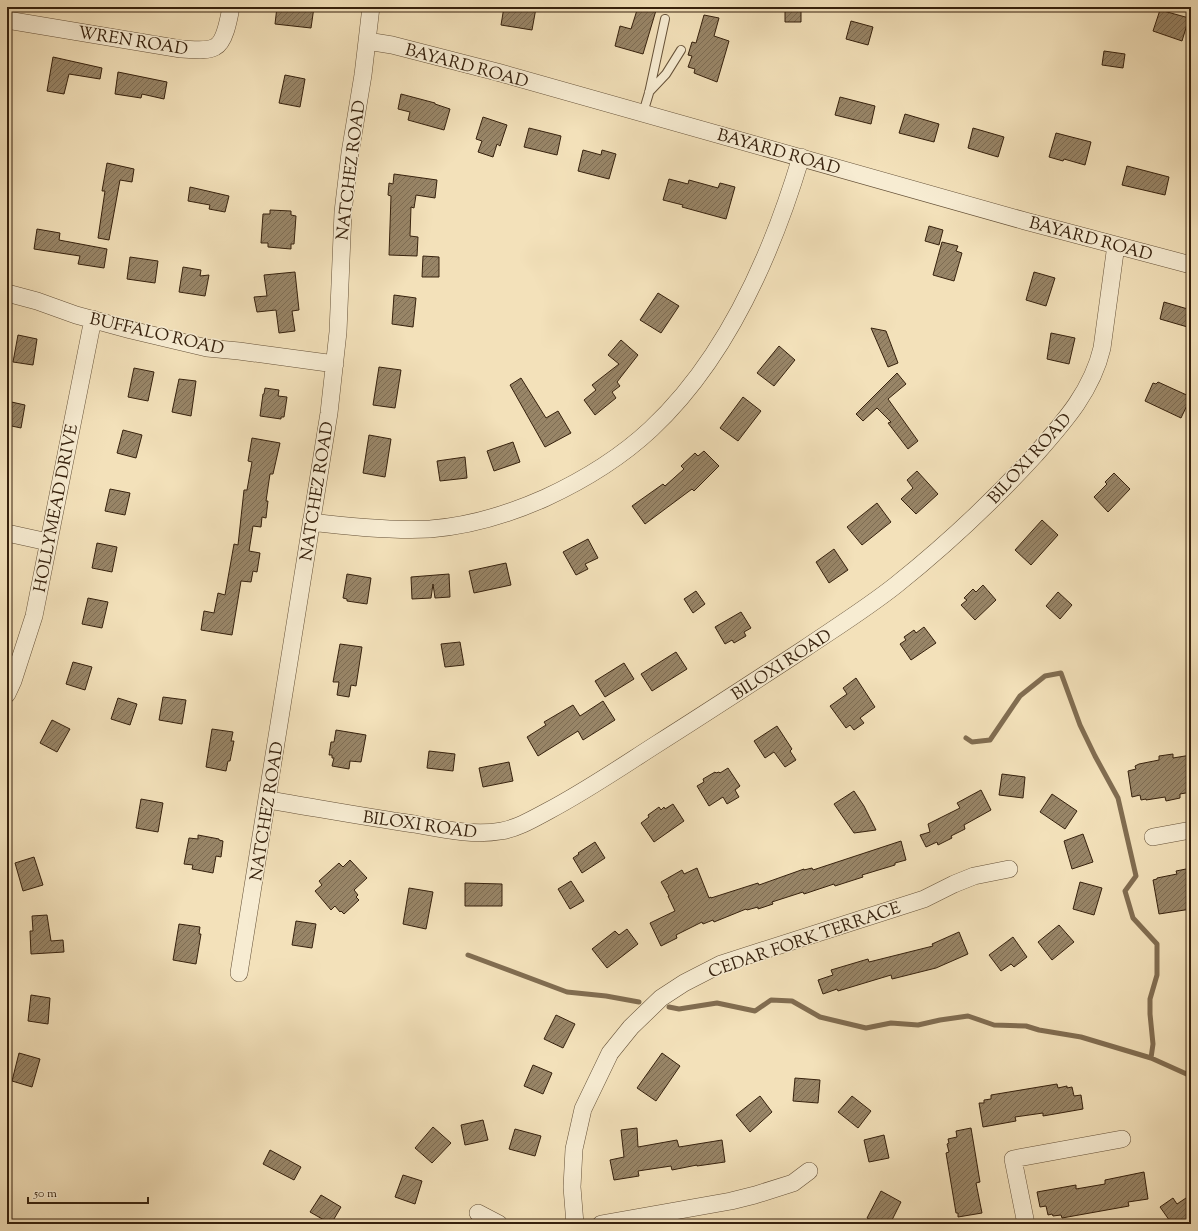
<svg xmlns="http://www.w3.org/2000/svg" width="1198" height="1231" viewBox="0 0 1198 1231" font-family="'Sorts Mill Goudy',serif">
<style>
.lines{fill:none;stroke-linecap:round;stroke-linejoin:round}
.stream{stroke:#816d51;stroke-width:5}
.building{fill:url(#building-hatch);stroke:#36210d}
.service-casing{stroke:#655138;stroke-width:10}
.minor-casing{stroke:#655138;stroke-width:18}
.service{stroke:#f7ecd2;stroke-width:8}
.minor{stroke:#f7ecd2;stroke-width:17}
.labels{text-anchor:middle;stroke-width:3;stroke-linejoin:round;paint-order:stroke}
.street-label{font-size:17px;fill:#36210d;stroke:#f7ecd2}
</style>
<defs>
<pattern id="building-hatch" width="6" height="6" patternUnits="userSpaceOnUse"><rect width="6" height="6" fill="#988567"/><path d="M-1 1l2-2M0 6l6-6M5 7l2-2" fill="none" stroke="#7d6c53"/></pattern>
</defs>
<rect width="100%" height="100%" fill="#f3e1ba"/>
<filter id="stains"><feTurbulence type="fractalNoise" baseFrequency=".005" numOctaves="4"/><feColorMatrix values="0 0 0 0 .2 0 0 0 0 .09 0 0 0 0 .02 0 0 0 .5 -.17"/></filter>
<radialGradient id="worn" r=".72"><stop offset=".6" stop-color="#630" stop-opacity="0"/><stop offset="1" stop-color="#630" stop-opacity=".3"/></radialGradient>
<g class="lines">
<path class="stream" d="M 966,738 L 972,742 L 990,740 L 1020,696 L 1045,676 L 1061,673 L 1080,725 L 1095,756 L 1118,798 L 1136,876 L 1125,891 L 1133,918 L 1157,944 L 1157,975 L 1150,999 L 1150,1014 L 1153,1044 L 1151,1058
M 468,955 L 567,992 L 606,996 L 639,1002
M 669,1007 L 679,1009 L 717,1003 L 755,1011 L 771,1000 L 792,1001 L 820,1017 L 866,1028 L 891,1023 L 918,1025 L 940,1020 L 968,1016 L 994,1025 L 1026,1026 L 1039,1030 L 1081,1037 L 1151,1058 L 1191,1076"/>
</g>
<path class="building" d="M 277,7 L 314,7 L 311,28 L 275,24 Z
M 504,7 L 536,8 L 532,30 L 501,25 Z
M 638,7 L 657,7 L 643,54 L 615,46 L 620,26 L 631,29 Z
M 785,7 L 801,7 L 801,22 L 785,22 Z
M 1160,10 L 1189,18 L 1182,41 L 1153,31 Z
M 704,15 L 719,18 L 714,36 L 729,41 L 717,82 L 694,73 L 695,69 L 688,67 L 692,56 L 688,55 L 692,42 L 696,43 Z
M 851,21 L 873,27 L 868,45 L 846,39 Z
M 1104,51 L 1125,54 L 1123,68 L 1102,65 Z
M 53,57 L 102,68 L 100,79 L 69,74 L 64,94 L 47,91 Z
M 118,72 L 167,82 L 164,99 L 142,94 L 141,98 L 115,94 Z
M 285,75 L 305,79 L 300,107 L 279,103 Z
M 401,94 L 435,103 L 435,104 L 450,109 L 444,130 L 408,120 L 410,112 L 398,109 Z
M 840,97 L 875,106 L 871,124 L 835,115 Z
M 905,114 L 939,124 L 934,142 L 899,133 Z
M 483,117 L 507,125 L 500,146 L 497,144 L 493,157 L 478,152 L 482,141 L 476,139 Z
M 529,128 L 561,136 L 557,155 L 524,147 Z
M 973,128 L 1004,137 L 998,157 L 968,148 Z
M 1056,133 L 1091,142 L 1085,165 L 1064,159 L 1063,161 L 1049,157 Z
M 583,150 L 601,155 L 602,150 L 616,154 L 609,179 L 578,171 Z
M 107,163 L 134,169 L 132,182 L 120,180 L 109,240 L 98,238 L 105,191 L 102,191 Z
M 1127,166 L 1169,177 L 1165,195 L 1122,185 Z
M 394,174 L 437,180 L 435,198 L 416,195 L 414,208 L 411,207 L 410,236 L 418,237 L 417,256 L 389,255 L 391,196 L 388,195 L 389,183 L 393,184 Z
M 669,179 L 688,184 L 689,180 L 718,188 L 720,183 L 735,187 L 726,219 L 682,207 L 683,205 L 663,200 Z
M 190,187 L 229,196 L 225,212 L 209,209 L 210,205 L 188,201 Z
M 270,210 L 291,211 L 291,215 L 296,216 L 294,244 L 291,244 L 291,249 L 268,247 L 268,243 L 261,243 L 263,214 L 270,214 Z
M 929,226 L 943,230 L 939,245 L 925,241 Z
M 37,229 L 60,233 L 59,240 L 107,249 L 104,268 L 78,264 L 80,256 L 34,249 Z
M 942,242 L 958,246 L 956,251 L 962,253 L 954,281 L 933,275 Z
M 423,256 L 439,257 L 439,277 L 422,277 Z
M 130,257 L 158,261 L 155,283 L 127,279 Z
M 183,267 L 201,270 L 200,276 L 209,275 L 205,296 L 179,292 Z
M 295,272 L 299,310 L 292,311 L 295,331 L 279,333 L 276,310 L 257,312 L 254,297 L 267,296 L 264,275 Z
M 1034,272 L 1055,278 L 1046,306 L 1026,300 Z
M 658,293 L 679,306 L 661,333 L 640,320 Z
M 394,295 L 416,298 L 413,327 L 392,324 Z
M 1164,302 L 1191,310 L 1191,328 L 1160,319 Z
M 871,328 L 886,331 L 898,363 L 888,367 Z
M 1051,333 L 1075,338 L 1069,364 L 1047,359 Z
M 18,335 L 37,339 L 33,365 L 13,362 Z
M 621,340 L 638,355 L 617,382 L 620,386 L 612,392 L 616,398 L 595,415 L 584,400 L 596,390 L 592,385 L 619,364 L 608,355 Z
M 779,346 L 795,360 L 774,386 L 757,373 Z
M 379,367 L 401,370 L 395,408 L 373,405 Z
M 134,368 L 154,372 L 148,401 L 128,397 Z
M 897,373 L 906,384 L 888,399 L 918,441 L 908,449 L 888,423 L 891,422 L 877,408 L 863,421 L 856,414 Z
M 521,378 L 546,418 L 558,411 L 571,433 L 545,447 L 510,385 Z
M 179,379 L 196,381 L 191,416 L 172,412 Z
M 1158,382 L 1191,397 L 1181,418 L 1145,401 L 1153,383 L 1156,384 Z
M 265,388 L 279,390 L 278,396 L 287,397 L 284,417 L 281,417 L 281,419 L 260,416 L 263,394 L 264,394 Z
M 743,397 L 761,411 L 738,441 L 720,428 Z
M 7,401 L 25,405 L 21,428 L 7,425 Z
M 123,430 L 142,435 L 136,458 L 117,453 Z
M 369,435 L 391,439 L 385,477 L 363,473 Z
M 252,438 L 280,443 L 273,474 L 270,474 L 266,501 L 268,501 L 266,518 L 262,517 L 261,527 L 253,526 L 249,551 L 260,553 L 257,572 L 253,571 L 251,582 L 241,581 L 232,635 L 201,630 L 204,611 L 214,613 L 218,593 L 225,595 L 234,544 L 238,545 L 244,490 L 247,490 L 252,462 L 248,461 Z
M 513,442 L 520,462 L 494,471 L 487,451 Z
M 704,451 L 719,466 L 694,491 L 692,489 L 645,524 L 632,506 L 663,484 L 665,486 L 684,469 L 681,466 L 695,453 L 698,456 Z
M 465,457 L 467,478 L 440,481 L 437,461 Z
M 917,471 L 938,494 L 916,514 L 901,499 L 913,488 L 907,480 Z
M 1114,473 L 1130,489 L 1108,512 L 1094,497 L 1107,484 L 1105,482 Z
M 110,489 L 130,493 L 125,515 L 105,511 Z
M 877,503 L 891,522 L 862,545 L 847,527 Z
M 1042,520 L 1058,535 L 1031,565 L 1015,550 Z
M 588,539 L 598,558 L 585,564 L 588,569 L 576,575 L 563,552 Z
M 97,543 L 117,547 L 112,572 L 92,568 Z
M 834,549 L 848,570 L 829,583 L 816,562 Z
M 506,563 L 511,585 L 474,593 L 469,571 Z
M 347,574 L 371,578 L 367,604 L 347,601 L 347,599 L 343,598 Z
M 449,574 L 450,597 L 435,598 L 433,584 L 431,598 L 412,599 L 411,577 Z
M 983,585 L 996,600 L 975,620 L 961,605 L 967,600 L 964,598 L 973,589 L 976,592 Z
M 696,591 L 705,604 L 693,613 L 684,599 Z
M 1058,592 L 1072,605 L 1060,619 L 1046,606 Z
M 88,598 L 108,602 L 102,628 L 82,624 Z
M 741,612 L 751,628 L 744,632 L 746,636 L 734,643 L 732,640 L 725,644 L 715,627 Z
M 924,627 L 936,643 L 911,660 L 900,644 L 906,640 L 904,637 L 914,630 L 916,633 Z
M 460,642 L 464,665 L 445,667 L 441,644 Z
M 340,644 L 362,647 L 356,686 L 351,685 L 349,697 L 337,695 L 339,682 L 333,682 Z
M 676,652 L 687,669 L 652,691 L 641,674 Z
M 73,662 L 92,667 L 85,690 L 66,684 Z
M 624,663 L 634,679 L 605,697 L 595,681 Z
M 856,678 L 875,707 L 860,718 L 864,723 L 854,730 L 850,725 L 846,728 L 830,706 L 847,694 L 843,688 Z
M 163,697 L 186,700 L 182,724 L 159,720 Z
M 118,698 L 137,704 L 130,725 L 111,719 Z
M 603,701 L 615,720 L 583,740 L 578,731 L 538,756 L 527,737 L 546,725 L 544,722 L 573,705 L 580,716 Z
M 52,720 L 70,729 L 57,752 L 40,743 Z
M 777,726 L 792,749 L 790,751 L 796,760 L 785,767 L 774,752 L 765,758 L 754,741 Z
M 212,729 L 233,732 L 231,741 L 234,741 L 230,761 L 228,761 L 226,771 L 206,767 Z
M 336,730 L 366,735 L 361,762 L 350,761 L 349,769 L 332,766 L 334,758 L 332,758 L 332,755 L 329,755 L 331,742 L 334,742 Z
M 429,751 L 455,754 L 453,771 L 427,768 Z
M 1173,754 L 1173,758 L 1191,755 L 1191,792 L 1180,794 L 1180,798 L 1166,801 L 1165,797 L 1146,800 L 1146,799 L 1141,800 L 1140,795 L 1132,797 L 1128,771 L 1136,769 L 1135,766 L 1139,764 L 1159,760 L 1159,756 Z
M 509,762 L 513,781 L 483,787 L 479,768 Z
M 728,768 L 740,786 L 735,790 L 739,797 L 727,804 L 723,797 L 709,806 L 697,786 L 704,782 L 703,779 L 715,772 L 716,773 L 719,772 L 720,773 Z
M 1002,774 L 1025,777 L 1023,798 L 999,795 Z
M 981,790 L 991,810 L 964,825 L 965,829 L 951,836 L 952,838 L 938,845 L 937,842 L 926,847 L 920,835 L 930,832 L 928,824 L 960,808 L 957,803 Z
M 854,791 L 864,806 L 876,830 L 854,833 L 834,804 Z
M 1052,794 L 1077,811 L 1065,829 L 1040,812 Z
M 141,799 L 163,803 L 158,832 L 136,828 Z
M 673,804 L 684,821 L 654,842 L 641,823 L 649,817 L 648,815 L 659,807 L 661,810 L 664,807 L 665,809 Z
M 1083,834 L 1093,862 L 1072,869 L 1064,841 Z
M 198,835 L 219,839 L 219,840 L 223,841 L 221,857 L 216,856 L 213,873 L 192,869 L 193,865 L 184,864 L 189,838 L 198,839 Z
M 901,841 L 906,860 L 895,863 L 895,865 L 862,875 L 863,877 L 835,886 L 834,884 L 804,894 L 803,892 L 772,902 L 773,904 L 758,909 L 758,907 L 747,910 L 746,909 L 714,922 L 713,920 L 703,924 L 702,922 L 676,935 L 677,938 L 661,946 L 650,923 L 675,911 L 668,896 L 669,896 L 661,882 L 682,870 L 684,874 L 697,868 L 709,898 L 711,897 L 711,898 L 758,883 L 759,885 L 804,869 L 804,870 L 812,868 L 813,870 Z
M 595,842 L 605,858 L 582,873 L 573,858 L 579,854 L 578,853 Z
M 34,857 L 43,885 L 23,891 L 15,863 Z
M 350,860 L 367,878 L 354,890 L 358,895 L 356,897 L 359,900 L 344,914 L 341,911 L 340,912 L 335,906 L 331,910 L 315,891 L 322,885 L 319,881 L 339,863 L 343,867 Z
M 1191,868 L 1191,909 L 1159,914 L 1153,880 L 1157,879 L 1157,878 L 1177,874 L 1176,871 Z
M 571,881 L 584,901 L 570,909 L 558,889 Z
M 1080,882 L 1102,888 L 1094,915 L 1073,909 Z
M 465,883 L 502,884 L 502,906 L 465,906 Z
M 409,888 L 433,892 L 426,929 L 403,924 Z
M 47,915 L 51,941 L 63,940 L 64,952 L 31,954 L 30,931 L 33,931 L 32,916 Z
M 296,921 L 316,924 L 312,948 L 292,945 Z
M 179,924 L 200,927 L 199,934 L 201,934 L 196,964 L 173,960 Z
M 1059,925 L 1074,942 L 1052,960 L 1038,942 Z
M 627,929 L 638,944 L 607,968 L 592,949 L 615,931 L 619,935 Z
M 959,932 L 968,954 L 936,968 L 892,979 L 891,975 L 838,991 L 837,989 L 823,994 L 818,980 L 833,975 L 831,970 L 868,959 L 869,962 L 933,946 L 932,944 Z
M 1013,937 L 1027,957 L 1014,967 L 1011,964 L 1001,971 L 989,955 Z
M 31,995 L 50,998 L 48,1024 L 28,1021 Z
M 556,1015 L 575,1024 L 563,1048 L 544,1039 Z
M 19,1053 L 40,1059 L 32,1087 L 12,1081 Z
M 662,1053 L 680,1066 L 656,1101 L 637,1088 Z
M 533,1065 L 552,1073 L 543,1094 L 524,1086 Z
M 795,1078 L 820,1080 L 818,1103 L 793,1101 Z
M 1057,1084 L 1058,1088 L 1067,1086 L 1067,1088 L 1072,1087 L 1074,1096 L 1081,1095 L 1083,1109 L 1043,1116 L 1043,1113 L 1015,1117 L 1016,1121 L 983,1127 L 979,1103 L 984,1103 L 984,1100 L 991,1099 L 991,1095 Z
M 760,1096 L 772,1112 L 750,1132 L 736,1115 Z
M 852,1096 L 871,1111 L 858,1128 L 838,1112 Z
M 483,1120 L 488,1140 L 465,1145 L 461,1125 Z
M 433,1127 L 451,1143 L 432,1163 L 415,1148 Z
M 637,1128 L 638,1147 L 677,1140 L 679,1147 L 722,1140 L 725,1162 L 697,1166 L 697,1165 L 672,1170 L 671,1166 L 638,1171 L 639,1176 L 614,1180 L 610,1160 L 624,1157 L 621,1130 Z
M 971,1128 L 980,1182 L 976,1183 L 982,1213 L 958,1217 L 958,1213 L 956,1213 L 946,1153 L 949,1152 L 947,1144 L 949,1143 L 948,1139 L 957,1137 L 956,1131 Z
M 515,1129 L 541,1136 L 535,1156 L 509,1149 Z
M 884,1135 L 889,1158 L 869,1162 L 864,1140 Z
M 270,1150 L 301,1167 L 294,1180 L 263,1164 Z
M 1144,1172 L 1148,1199 L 1128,1202 L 1129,1206 L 1062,1218 L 1061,1215 L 1053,1216 L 1052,1214 L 1048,1215 L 1046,1206 L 1040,1207 L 1037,1192 L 1076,1185 L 1076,1189 L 1105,1184 L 1105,1180 Z
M 403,1175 L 422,1181 L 415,1204 L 395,1197 Z
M 881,1191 L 901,1202 L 890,1224 L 878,1224 L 867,1218 Z
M 321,1195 L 341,1207 L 331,1224 L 310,1212 Z
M 1173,1198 L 1177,1204 L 1186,1198 L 1191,1206 L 1191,1224 L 1172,1224 L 1160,1207 Z"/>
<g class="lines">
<defs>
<path id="service" d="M 649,92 L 666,74 L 681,50
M 643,113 L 649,93 L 665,19"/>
<path id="minor" d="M 7,20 L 181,49 C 191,49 206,52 215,47 C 225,42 229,18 231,7
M 367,41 L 392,45 L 497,72 L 1025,221 L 1191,265
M 7,293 L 37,301 L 76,315 L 131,330 L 207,348 L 239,351 L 335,364
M 311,522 C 351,527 391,531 430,529 C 470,526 509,514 545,498 C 584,480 620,458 651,429 C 726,359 772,254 801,157
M 7,533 L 48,542
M 7,694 L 13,681 L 34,616 L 93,319
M 268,800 C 317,808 365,817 414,824 C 442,829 473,836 501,831 C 518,828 533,819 548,811 C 586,791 621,767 657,744 C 706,713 755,681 804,649 C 835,628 867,608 896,585 C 946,545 992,502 1035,455 C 1064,422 1092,391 1102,348 L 1116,245
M 1153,837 L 1191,830
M 239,973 L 329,413 L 338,332 L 343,212 L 350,153 L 363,75 L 371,7
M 478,1213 L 499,1224
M 575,1224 L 572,1187 L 574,1149 L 583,1109 L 610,1053 L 631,1027 L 661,998 L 684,983 L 721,964 L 924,899 L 954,884 L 974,876 L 1009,869
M 601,1224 L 731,1201 L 755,1195 L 793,1183 L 809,1171
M 1026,1224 L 1013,1159 L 1122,1139"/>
</defs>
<use href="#service" class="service-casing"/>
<use href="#minor" class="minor-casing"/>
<use href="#service" class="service"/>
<use href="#minor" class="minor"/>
</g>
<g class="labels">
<g class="street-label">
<text transform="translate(133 40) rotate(9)" y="6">WREN ROAD</text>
<text transform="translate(467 65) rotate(15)" y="6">BAYARD ROAD</text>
<text transform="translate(779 151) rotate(16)" y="6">BAYARD ROAD</text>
<text transform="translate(350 170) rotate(-83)" y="6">NATCHEZ ROAD</text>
<text transform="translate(1091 238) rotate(15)" y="6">BAYARD ROAD</text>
<text transform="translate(157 333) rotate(13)" y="6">BUFFALO ROAD</text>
<text transform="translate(1029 458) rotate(-48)" y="6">BILOXI ROAD</text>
<text transform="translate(316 491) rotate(-81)" y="6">NATCHEZ ROAD</text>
<text transform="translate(55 508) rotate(-79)" y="6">HOLLYMEAD DRIVE</text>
<text transform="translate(781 664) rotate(-33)" y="6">BILOXI ROAD</text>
<text transform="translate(266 811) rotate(-81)" y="6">NATCHEZ ROAD</text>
<text transform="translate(420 824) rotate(8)" y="6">BILOXI ROAD</text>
<text transform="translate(804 939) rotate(-19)" y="6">CEDAR FORK TERRACE</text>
</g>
</g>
<rect width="1198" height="1231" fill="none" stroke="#f3e1ba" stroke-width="24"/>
<rect x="8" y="8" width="1182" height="1215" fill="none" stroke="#36210d" stroke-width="2"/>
<rect x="12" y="12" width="1174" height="1207" fill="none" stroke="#36210d"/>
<path d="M28 1197v6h120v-6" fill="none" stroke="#36210d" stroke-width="2"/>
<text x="34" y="1197" font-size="12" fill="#36210d" stroke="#f7ecd2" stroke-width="3" paint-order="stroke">50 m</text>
<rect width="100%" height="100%" filter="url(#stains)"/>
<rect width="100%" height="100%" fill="url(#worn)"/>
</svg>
